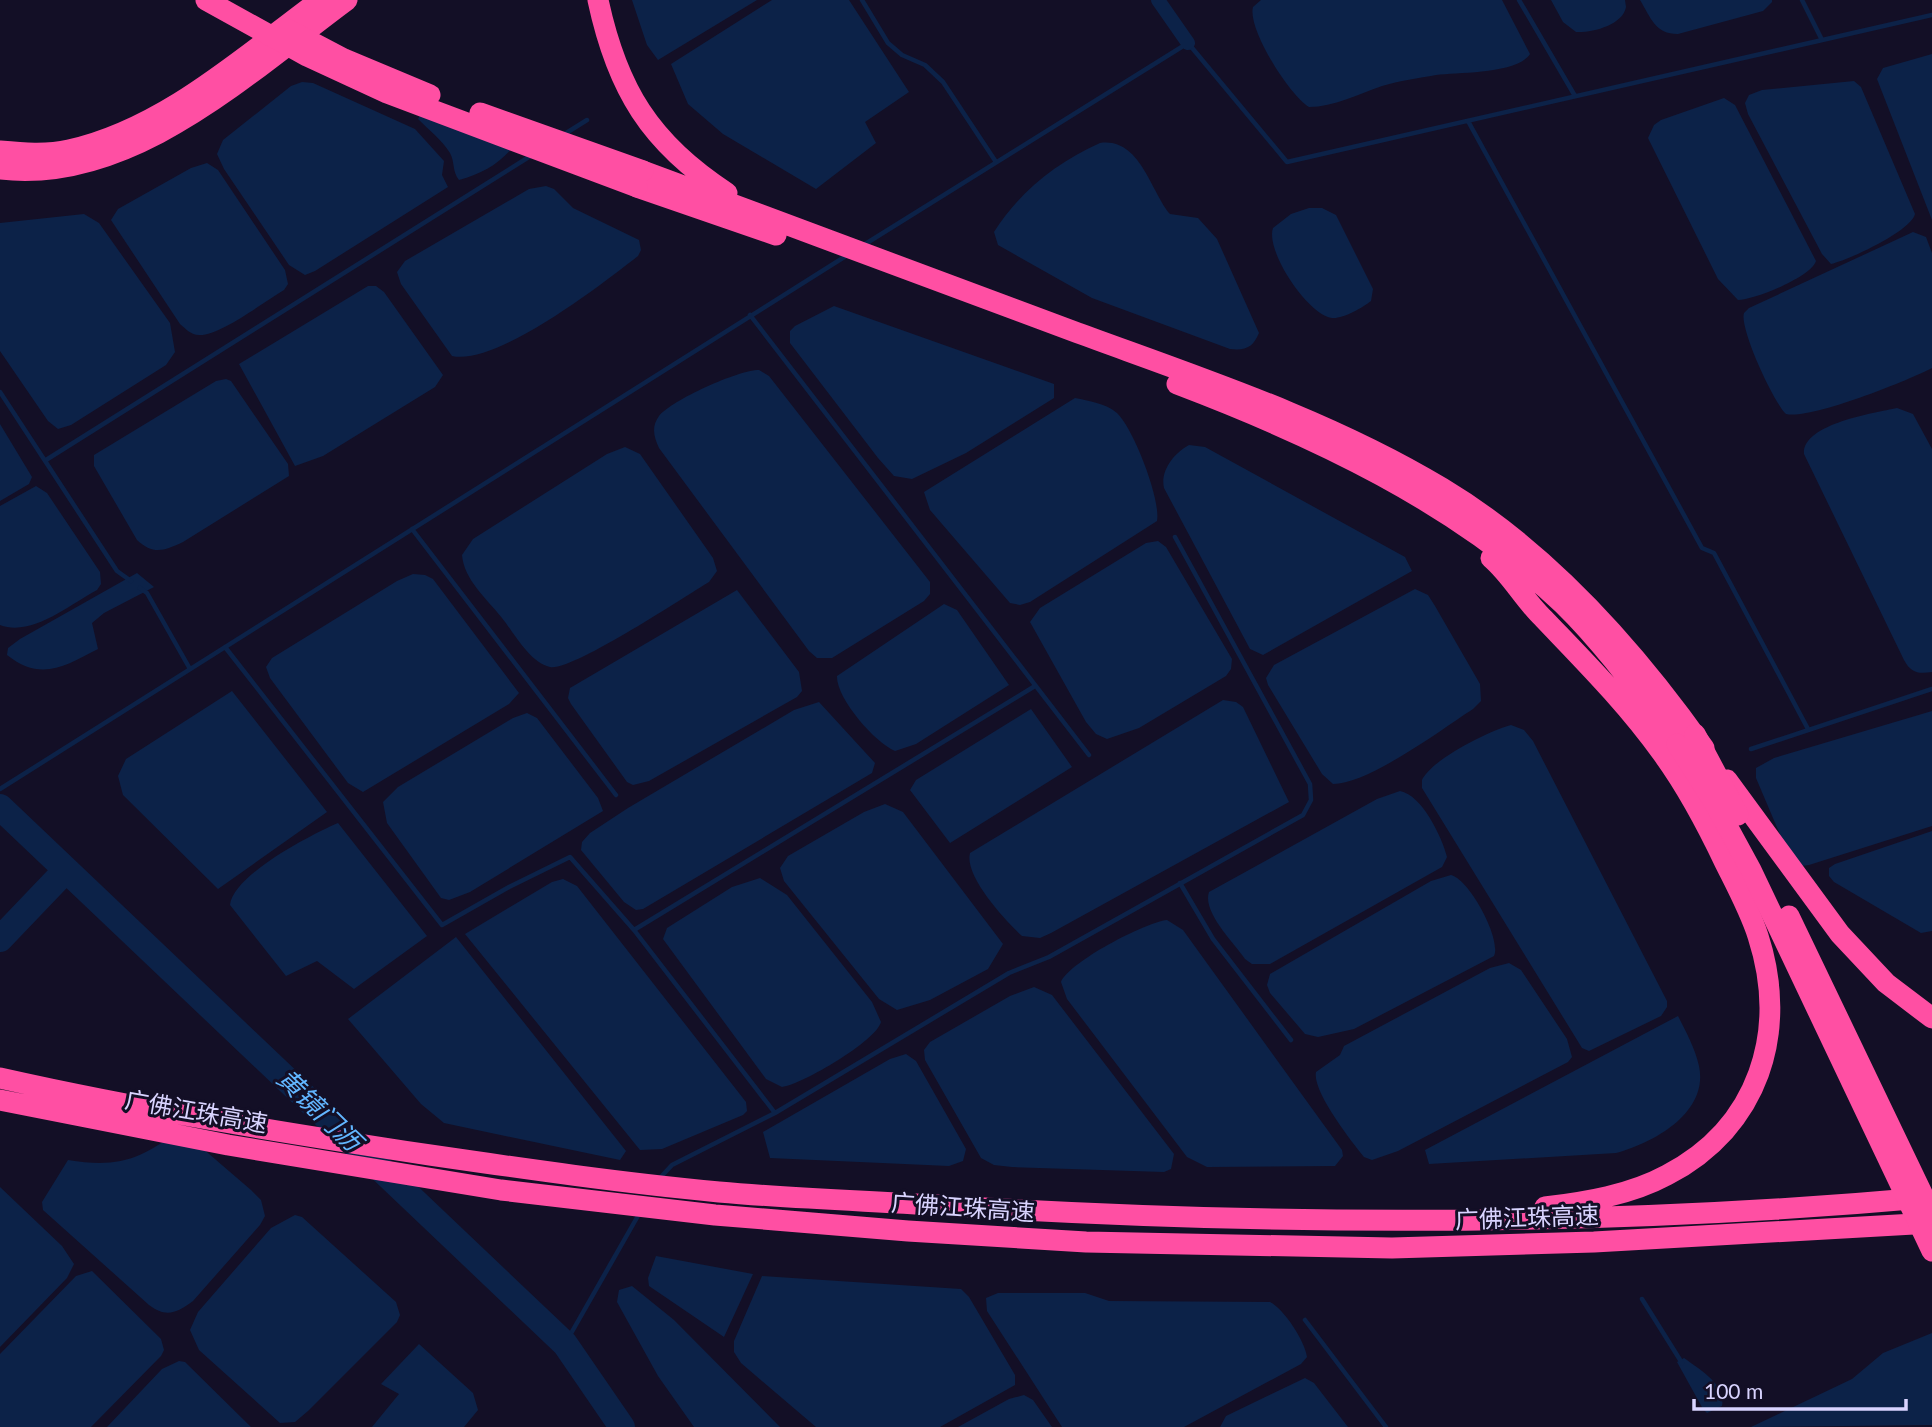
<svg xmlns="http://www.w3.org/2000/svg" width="1932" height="1427" viewBox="0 0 1932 1427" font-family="Lato,'Noto Sans SC',sans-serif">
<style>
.water{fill:#0c2248}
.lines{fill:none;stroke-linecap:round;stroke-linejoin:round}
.stream{stroke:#0c2248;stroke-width:4.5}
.canal{stroke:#0c2248;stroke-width:14}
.river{stroke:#0c2248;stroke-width:26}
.highway{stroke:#ff4fa3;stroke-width:21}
.highway-bridge{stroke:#ff4fa3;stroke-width:21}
.labels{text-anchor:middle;stroke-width:6;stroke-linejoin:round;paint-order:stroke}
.street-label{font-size:24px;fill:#d9d4ff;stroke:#130f26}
.water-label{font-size:26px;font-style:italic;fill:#62b6ff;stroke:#130f26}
</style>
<rect width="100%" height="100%" fill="#130f26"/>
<path class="water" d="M 632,0 L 757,0 L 658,60 L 647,45 Z
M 772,0 L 849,0 L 909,92 L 865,122 L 876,143 L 816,189 L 723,134 L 688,104 L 671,64 Z
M 1261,0 L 1502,0 L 1530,54 C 1517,74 1458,72 1436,75 C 1419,78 1399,81 1382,86 C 1358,94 1334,107 1309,107 C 1290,96 1247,29 1253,7 Z
M 1551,0 L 1625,0 L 1626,7 C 1623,25 1592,33 1576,32 L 1563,22 Z
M 1640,0 L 1772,0 L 1772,2 L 1763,11 L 1678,34 C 1655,34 1651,18 1640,0 Z
M 1932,54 L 1932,220 L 1877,79 L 1883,68 Z
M 1854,81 L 1861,87 L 1915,214 C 1911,231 1849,260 1831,264 L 1822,254 L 1748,114 L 1745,103 L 1749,95 L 1762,90 Z
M 302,82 L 313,83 L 415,129 L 444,161 L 442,175 L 448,187 L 315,271 L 305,275 L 289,265 L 224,169 L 217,154 L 223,140 L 291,86 Z
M 1724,98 L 1735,105 L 1816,261 C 1811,277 1754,300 1738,300 L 1718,279 L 1648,138 L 1654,125 L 1661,120 Z
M 426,104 L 519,139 C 504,161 485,173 459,180 C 452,171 455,162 450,153 C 442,140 429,130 418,119 Z
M 1100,143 C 1140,137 1151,192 1170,214 L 1198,218 L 1217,239 L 1259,333 C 1253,347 1246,351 1230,349 L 1092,298 L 998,245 L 994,232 C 1021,190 1056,163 1100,143 Z
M 207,163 L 218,170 L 285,270 L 288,284 L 284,290 C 265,301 220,336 199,335 C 191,335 186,329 180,324 L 111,220 L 118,209 L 191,168 Z
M 546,186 L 554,189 L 573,208 L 639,240 L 641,250 L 638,256 C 602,284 497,366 452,356 L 401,284 L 397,272 L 405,261 L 529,189 Z
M 1309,208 L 1322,208 L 1336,215 L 1373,289 L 1371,301 C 1362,308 1343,319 1332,318 C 1308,315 1265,251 1273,228 L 1291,214 Z
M 84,214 L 99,223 L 170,323 L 175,352 L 166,365 L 71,425 L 58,429 L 48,421 L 0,351 L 0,223 Z
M 1913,232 L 1926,237 L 1932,253 L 1932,368 C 1907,381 1810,420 1786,414 C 1774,403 1739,328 1744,313 L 1749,308 Z
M 368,286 L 376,286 L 384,292 L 443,375 L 435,387 L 323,456 L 295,466 L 239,364 Z
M 834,306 L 1054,384 L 1054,398 L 966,453 L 912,479 L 894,476 L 878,458 L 790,343 L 790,331 L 795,326 Z
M 759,370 L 769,376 L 930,582 L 930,594 L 924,601 L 832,658 L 817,658 L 809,651 L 659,448 C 654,437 651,427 659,416 C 672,400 738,370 759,370 Z
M 226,379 L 231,381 L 288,464 L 289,476 L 183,542 C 164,551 153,555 137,540 L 94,466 L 94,455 L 216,381 Z
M 1075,398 C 1089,401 1105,403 1117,413 C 1133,428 1161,499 1157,521 L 1030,602 L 1020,605 L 1010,603 L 930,510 L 924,492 Z
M 1897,408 L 1913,414 L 1932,449 L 1932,672 C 1918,674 1911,673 1904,660 L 1804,454 C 1802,424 1874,413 1897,408 Z
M 0,424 L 32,477 L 29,484 L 0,501 Z
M 1189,445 L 1205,447 L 1405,557 L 1412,571 L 1263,655 L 1250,649 L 1164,488 C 1160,471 1174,453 1189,445 Z
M 625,447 L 640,454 L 713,558 L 717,571 L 709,582 C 684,597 571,672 550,667 C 530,663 514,633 502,618 C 487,599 464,580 462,555 L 473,539 L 607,454 Z
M 36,486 L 47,493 L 100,572 L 101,584 L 97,590 C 69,605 32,637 0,625 L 0,506 Z
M 1158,541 L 1166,547 L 1232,659 L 1231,669 L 1226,676 L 1139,728 L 1107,739 L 1096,734 L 1086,722 L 1030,622 L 1040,608 L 1146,543 Z
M 137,573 L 154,587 L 104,613 L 92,623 L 98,649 C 65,666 41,682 7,655 L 8,648 L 20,639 Z
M 413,574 L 425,575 L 433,579 L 519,693 L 509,704 L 363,792 L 348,783 L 270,678 L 266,667 L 272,658 L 397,581 Z
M 1415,589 L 1428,595 L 1435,606 L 1480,684 L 1481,701 L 1473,709 C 1442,729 1369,784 1333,784 L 1322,774 L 1268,685 L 1266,678 L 1274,665 Z
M 737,590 L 799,672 L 802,691 L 797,697 L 649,781 L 633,785 L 627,782 L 571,704 L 568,698 L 570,688 Z
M 944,604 L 957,610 L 1009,685 L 916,744 L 895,751 C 875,743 836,698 837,676 Z
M 232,691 L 327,812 L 218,889 L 123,795 L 118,776 L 126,759 Z
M 1223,700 L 1236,702 L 1243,707 L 1289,802 L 1051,933 L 1040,938 L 1022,936 C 1005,920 964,876 970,853 Z
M 819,702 L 875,763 L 872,773 L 643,909 L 636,910 L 624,902 L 581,850 L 582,842 L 590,833 L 628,808 L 794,710 Z
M 1031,709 L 1072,767 L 950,843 L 910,790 L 916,780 Z
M 1932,711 L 1932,826 L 1809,865 L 1802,866 L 1790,858 L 1756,778 L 1756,768 L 1774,758 Z
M 527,713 L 537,718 L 598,798 L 603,811 L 470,892 L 449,900 L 441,898 L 387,823 L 383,802 L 398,787 L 513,718 Z
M 1511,725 L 1524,730 L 1533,741 L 1667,1001 L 1667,1007 L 1661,1016 L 1589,1051 L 1582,1048 L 1422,788 L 1422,780 C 1432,759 1489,731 1511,725 Z
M 1400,791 C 1422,795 1442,837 1447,857 L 1442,867 L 1270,964 L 1252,964 L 1245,959 C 1234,943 1202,912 1209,892 L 1377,799 Z
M 885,804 L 903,812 L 1003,944 L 988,969 L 930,1000 L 897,1010 L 879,999 L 784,881 L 780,868 L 788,856 L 864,812 Z
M 338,823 L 427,936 L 354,989 L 317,961 L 286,976 L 230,905 C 233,875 312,834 338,823 Z
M 1932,831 L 1932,931 L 1921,933 L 1834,882 L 1829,876 L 1829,868 L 1835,864 Z
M 1451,875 C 1469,879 1502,939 1494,956 L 1354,1029 L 1318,1037 L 1305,1034 L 1270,993 L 1267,985 L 1270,974 L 1431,881 Z
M 760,878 L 787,895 L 872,1002 L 881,1022 C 876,1041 803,1084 782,1087 L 766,1079 L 663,939 L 667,928 L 732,887 Z
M 563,879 L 577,886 L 746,1102 L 747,1111 L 743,1115 L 662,1149 L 640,1150 L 465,934 L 552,882 Z
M 1167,920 L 1183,930 L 1342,1150 L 1343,1156 L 1335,1166 L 1207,1167 L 1187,1157 L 1067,999 L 1061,982 C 1069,962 1146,922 1167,920 Z
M 456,937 L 626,1151 L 620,1160 L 444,1123 L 421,1104 L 348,1019 Z
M 1509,963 L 1521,970 L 1567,1039 L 1572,1057 L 1568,1062 L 1398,1151 L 1372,1160 L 1364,1157 C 1351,1141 1312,1091 1316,1072 L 1340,1055 L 1344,1046 L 1490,968 Z
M 1034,987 L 1052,995 L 1174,1154 L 1171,1169 L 1164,1172 L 1012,1167 L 994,1165 L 981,1158 L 925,1060 L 924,1050 L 930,1042 L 1010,996 Z
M 1678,1016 C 1686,1032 1695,1048 1699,1066 C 1709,1113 1653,1143 1616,1153 L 1429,1164 L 1425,1150 Z
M 906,1054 L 916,1061 L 966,1149 L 963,1161 L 949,1166 L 770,1158 L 763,1132 L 890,1059 Z
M 180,1129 L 251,1190 L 261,1200 L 265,1216 L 260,1225 L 193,1301 C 177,1313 166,1318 149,1305 L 43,1210 L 42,1202 L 68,1160 C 117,1168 142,1160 180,1129 Z
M 0,1187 L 62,1246 L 74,1264 L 67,1278 L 0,1347 Z
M 295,1215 L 302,1217 L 396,1302 L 400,1315 L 397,1322 L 308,1411 L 295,1422 L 280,1423 L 199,1350 L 190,1330 L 198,1312 L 271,1228 Z
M 656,1256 L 753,1274 L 724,1337 L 649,1286 L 648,1278 Z
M 92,1271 L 161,1339 L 164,1350 L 161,1356 L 91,1427 L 0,1427 L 0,1354 L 76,1276 Z
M 762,1276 L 961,1289 L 969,1297 L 1015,1375 L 1015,1385 L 940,1427 L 816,1427 L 741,1363 L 734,1352 L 734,1341 Z
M 632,1286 L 674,1320 L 780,1427 L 694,1427 L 658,1376 L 617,1302 L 619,1290 Z
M 998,1293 L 1085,1293 L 1109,1301 L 1270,1302 C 1284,1309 1305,1341 1307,1357 L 1301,1364 L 1184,1427 L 1062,1427 L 987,1311 L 986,1298 Z
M 1932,1333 L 1932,1425 L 1751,1427 L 1852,1379 L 1883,1353 Z
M 419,1344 L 473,1393 L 478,1410 L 464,1427 L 372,1427 L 399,1394 L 381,1384 Z
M 1684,1358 C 1700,1370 1726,1384 1722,1406 L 1707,1413 L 1703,1409 L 1677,1362 Z
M 179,1361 L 185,1362 L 251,1427 L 107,1427 L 162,1369 Z
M 1305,1378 L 1314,1383 L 1348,1427 L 1220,1427 L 1226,1416 Z
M 1024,1395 L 1033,1400 L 1052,1427 L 958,1427 L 1009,1399 Z"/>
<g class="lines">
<path class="stream" d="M 862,0 L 888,43 L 902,55 L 925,65 L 943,82 L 996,162
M 1519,0 L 1575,96
M 1802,0 L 1822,40
M 1468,121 L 1702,548 L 1714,553 L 1808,729
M 563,135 L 587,120
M 862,246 L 1188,43 L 1287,162 L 1932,15
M 750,315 L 1089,755
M 0,392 L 117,571 L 131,581
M 46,460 L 532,155
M 412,529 L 616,795
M 140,588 L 147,593 L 190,669
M 225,647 L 442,925 L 509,887 L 570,857 L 634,930 L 775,1113
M 1751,749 L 1932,689
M 0,789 L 849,254
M 1180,883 L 1213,939 L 1291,1040
M 634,930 L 1035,686
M 659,1179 L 672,1165 L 775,1113 L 1009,973 L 1049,957 L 1303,815 L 1311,800 L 1310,784 L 1175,537
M 1642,1299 L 1682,1363
M 1305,1320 L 1386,1427
M 565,1344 L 639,1214"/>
<path class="canal" d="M 1158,0 L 1188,43"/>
<path class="river" d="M 0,807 L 565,1344 L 622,1427
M 0,939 L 66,870"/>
<path class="highway" d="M 598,0 C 617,89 650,143 727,193
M 0,151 C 22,153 47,155 69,150 C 164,129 244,56 320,0
M 0,169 C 131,185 248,73 347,0
M 643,171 C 788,225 933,279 1078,333 C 1201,378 1329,420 1442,488 C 1547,551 1634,649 1704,748
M 637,187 L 776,235
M 1177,384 C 1314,436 1455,502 1563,604 C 1606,646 1641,696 1677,744
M 1491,558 C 1511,575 1524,600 1543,618 C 1584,661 1627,704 1662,753 C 1687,787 1707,825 1725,863 C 1737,887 1750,911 1758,936 C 1789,1032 1759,1127 1667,1175 C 1630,1195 1586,1202 1545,1207
M 1727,780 L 1840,934 L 1886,983 L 1932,1018
M 0,1078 C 142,1110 286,1133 430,1155 C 526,1169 623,1183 719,1192 C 797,1199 875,1201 952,1206 C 1276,1226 1600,1227 1923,1198
M 0,1100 L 228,1145 L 501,1190 L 715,1215 L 908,1231 L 1086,1242 L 1392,1248 L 1594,1242 L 1932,1223"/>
<path class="highway-bridge" d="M 206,0 L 307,56 L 387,93 L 637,187
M 285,28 L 344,59 L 430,95
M 480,113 L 643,171
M 1695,734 L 1738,815
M 1677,744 L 1714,802 L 1751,870 L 1932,1251
M 1789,916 L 1932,1214"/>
</g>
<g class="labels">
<g class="street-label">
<text transform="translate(196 1112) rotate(10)" y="8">广佛江珠高速</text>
<text transform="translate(963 1208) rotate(4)" y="8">广佛江珠高速</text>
<text transform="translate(1527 1218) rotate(-2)" y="8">广佛江珠高速</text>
</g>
<g class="water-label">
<text transform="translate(319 1110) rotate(44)" y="9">黄镜门沥</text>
</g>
</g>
<path d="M1694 1399v10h212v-10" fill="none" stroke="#d9d4ff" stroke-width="3.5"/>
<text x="1704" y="1399" font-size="21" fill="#d9d4ff" stroke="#130f26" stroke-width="5" paint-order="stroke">100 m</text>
</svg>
